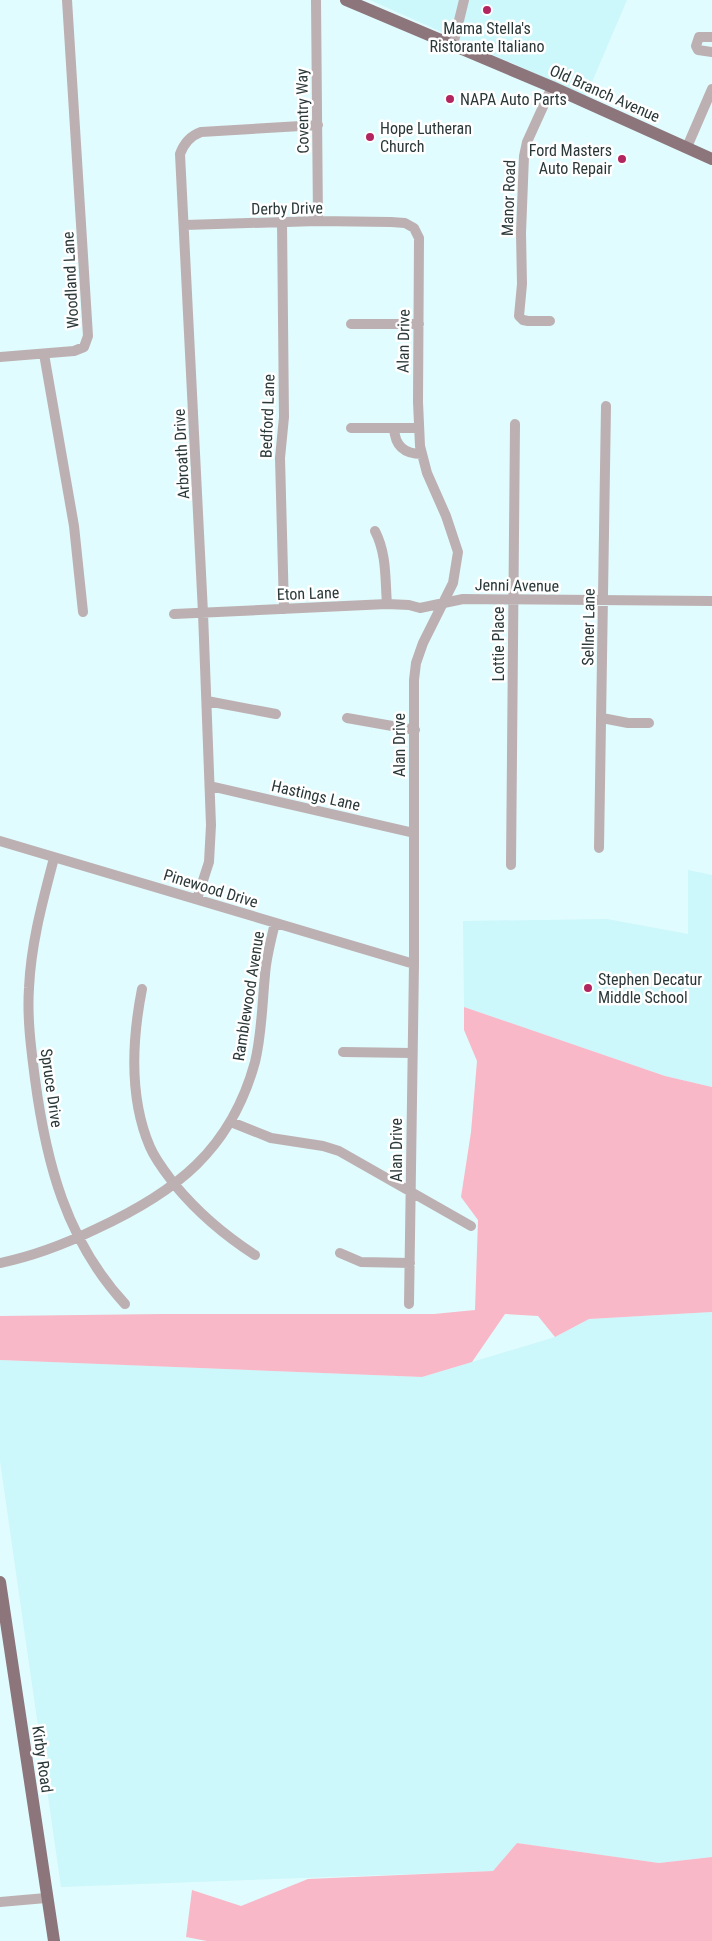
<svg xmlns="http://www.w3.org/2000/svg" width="712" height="1941" viewBox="0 0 712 1941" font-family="'Roboto Condensed',sans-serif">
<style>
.built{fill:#ccf7fb}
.green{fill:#f8b8c8}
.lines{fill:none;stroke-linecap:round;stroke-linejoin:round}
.minor{stroke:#bdb0b2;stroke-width:10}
.major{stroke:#8c757b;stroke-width:12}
.poi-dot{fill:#b2255e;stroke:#fff;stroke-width:2}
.labels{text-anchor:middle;stroke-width:5;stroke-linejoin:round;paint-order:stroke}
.poi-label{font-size:16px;fill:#2b3839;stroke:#fff;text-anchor:start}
.street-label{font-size:16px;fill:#2b3839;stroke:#fff}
</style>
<rect width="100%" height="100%" fill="#e1fcfe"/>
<path class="built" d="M 370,0 L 627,0 L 586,96 Z
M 688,870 L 712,875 L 712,1087 L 665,1076 L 464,1007 L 463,921 L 607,919 L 688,934 Z
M 712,1312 L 712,1857 L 659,1863 L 517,1843 L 493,1871 L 61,1887 L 0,1461 L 0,1360 L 422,1377 L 555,1337 L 589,1319 Z"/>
<path class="green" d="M 464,1007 L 665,1076 L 712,1087 L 712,1312 L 589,1319 L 555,1337 L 538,1316 L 505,1314 L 472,1362 L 422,1377 L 0,1360 L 0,1316 L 162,1314 L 434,1314 L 475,1310 L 478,1220 L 461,1197 L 471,1132 L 477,1061 L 464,1030 Z
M 517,1843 L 659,1863 L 712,1857 L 712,1941 L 207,1941 L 186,1937 L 192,1890 L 241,1906 L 308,1879 L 493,1871 Z"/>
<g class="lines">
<path class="minor" d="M 316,0 L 318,221
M 712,37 L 699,37 L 696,46 L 698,50 L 712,52
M 453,45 L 464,0
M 687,147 L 712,89
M 282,222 L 284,417 L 280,458 L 284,609
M 185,225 L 318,221 L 391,222 L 405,223 L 414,228 L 419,238 L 418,402 L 420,446 L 427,473 L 446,516 L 458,552 L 453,583 L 423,643 L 416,663 L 414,680 L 414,964 L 409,1304
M 550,321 L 528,321 L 523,320 L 519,316 L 522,284 L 521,233 L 524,156 L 527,142 L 552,87
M 351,324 L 419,324
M 44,354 L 74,526 L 83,612
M 0,357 L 74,351 L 84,347 L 88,336 L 67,0
M 351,428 L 418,428
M 394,428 C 395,446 404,454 422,454
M 375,531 C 387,554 385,580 387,604
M 174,614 L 387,604 L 409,605 L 420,608 L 463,599 L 712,601
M 207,701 L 276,714
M 347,718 L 415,730
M 602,718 L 628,723 L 649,723
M 210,786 L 414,833
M 0,841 L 414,964
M 599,848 L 606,406
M 54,858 C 43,900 31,943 29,988 C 27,1018 31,1048 35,1079 C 46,1162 66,1240 125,1304
M 511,865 L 515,424
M 197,899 L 209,862 L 211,825 L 203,613 L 180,154 C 184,143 190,136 201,132 L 318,125
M 142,989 C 132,1040 129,1098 150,1147 C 156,1161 166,1173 175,1185 C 199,1214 224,1235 255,1255
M 343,1052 L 412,1053
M 231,1122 L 271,1138 L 323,1146 L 339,1151 L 471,1226
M 340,1253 L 361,1262 L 410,1263
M 0,1263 C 34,1256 65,1244 96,1229 C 176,1192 231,1150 255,1062 C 262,1033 262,1005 265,975 C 266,958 271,940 275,923
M 0,1902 L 46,1898"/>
<path class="major" d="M 346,0 L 552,87 L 712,159
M 0,1582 L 54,1941"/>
</g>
<g class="poi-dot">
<circle cx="487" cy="10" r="5"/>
<circle cx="450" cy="99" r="5"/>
<circle cx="370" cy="137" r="5"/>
<circle cx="622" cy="159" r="5"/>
<circle cx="588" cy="988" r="5"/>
</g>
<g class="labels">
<g class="poi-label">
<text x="487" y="34" text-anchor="middle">Mama Stella's<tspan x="487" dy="18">Ristorante Italiano</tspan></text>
<text x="460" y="105">NAPA Auto Parts</text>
<text x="380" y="134">Hope Lutheran<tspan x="380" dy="18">Church</tspan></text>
<text x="612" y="156" text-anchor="end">Ford Masters<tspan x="612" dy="18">Auto Repair</tspan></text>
<text x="598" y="985">Stephen Decatur<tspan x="598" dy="18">Middle School</tspan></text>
</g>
<g class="street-label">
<text transform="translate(605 93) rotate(24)" y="6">Old Branch Avenue</text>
<text transform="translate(302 111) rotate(-91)" y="6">Coventry Way</text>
<text transform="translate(508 198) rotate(-88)" y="6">Manor Road</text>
<text transform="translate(287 208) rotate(-1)" y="6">Derby Drive</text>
<text transform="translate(70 280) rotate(-93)" y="6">Woodland Lane</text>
<text transform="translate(403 341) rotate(-89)" y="6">Alan Drive</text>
<text transform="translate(267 416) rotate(-88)" y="6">Bedford Lane</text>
<text transform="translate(181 454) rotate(-93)" y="6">Arbroath Drive</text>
<text transform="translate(517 585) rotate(1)" y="6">Jenni Avenue</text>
<text transform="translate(308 593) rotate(-2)" y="6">Eton Lane</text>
<text transform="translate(588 627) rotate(-89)" y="6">Sellner Lane</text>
<text transform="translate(498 644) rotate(-90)" y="6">Lottie Place</text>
<text transform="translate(399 745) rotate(-90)" y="6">Alan Drive</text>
<text transform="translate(316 795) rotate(13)" y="6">Hastings Lane</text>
<text transform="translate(211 888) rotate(17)" y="6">Pinewood Drive</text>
<text transform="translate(248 996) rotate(-81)" y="6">Ramblewood Avenue</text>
<text transform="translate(52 1088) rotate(82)" y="6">Spruce Drive</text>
<text transform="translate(396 1150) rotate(-90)" y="6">Alan Drive</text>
<text transform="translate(43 1759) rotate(82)" y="6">Kirby Road</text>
</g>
</g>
</svg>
